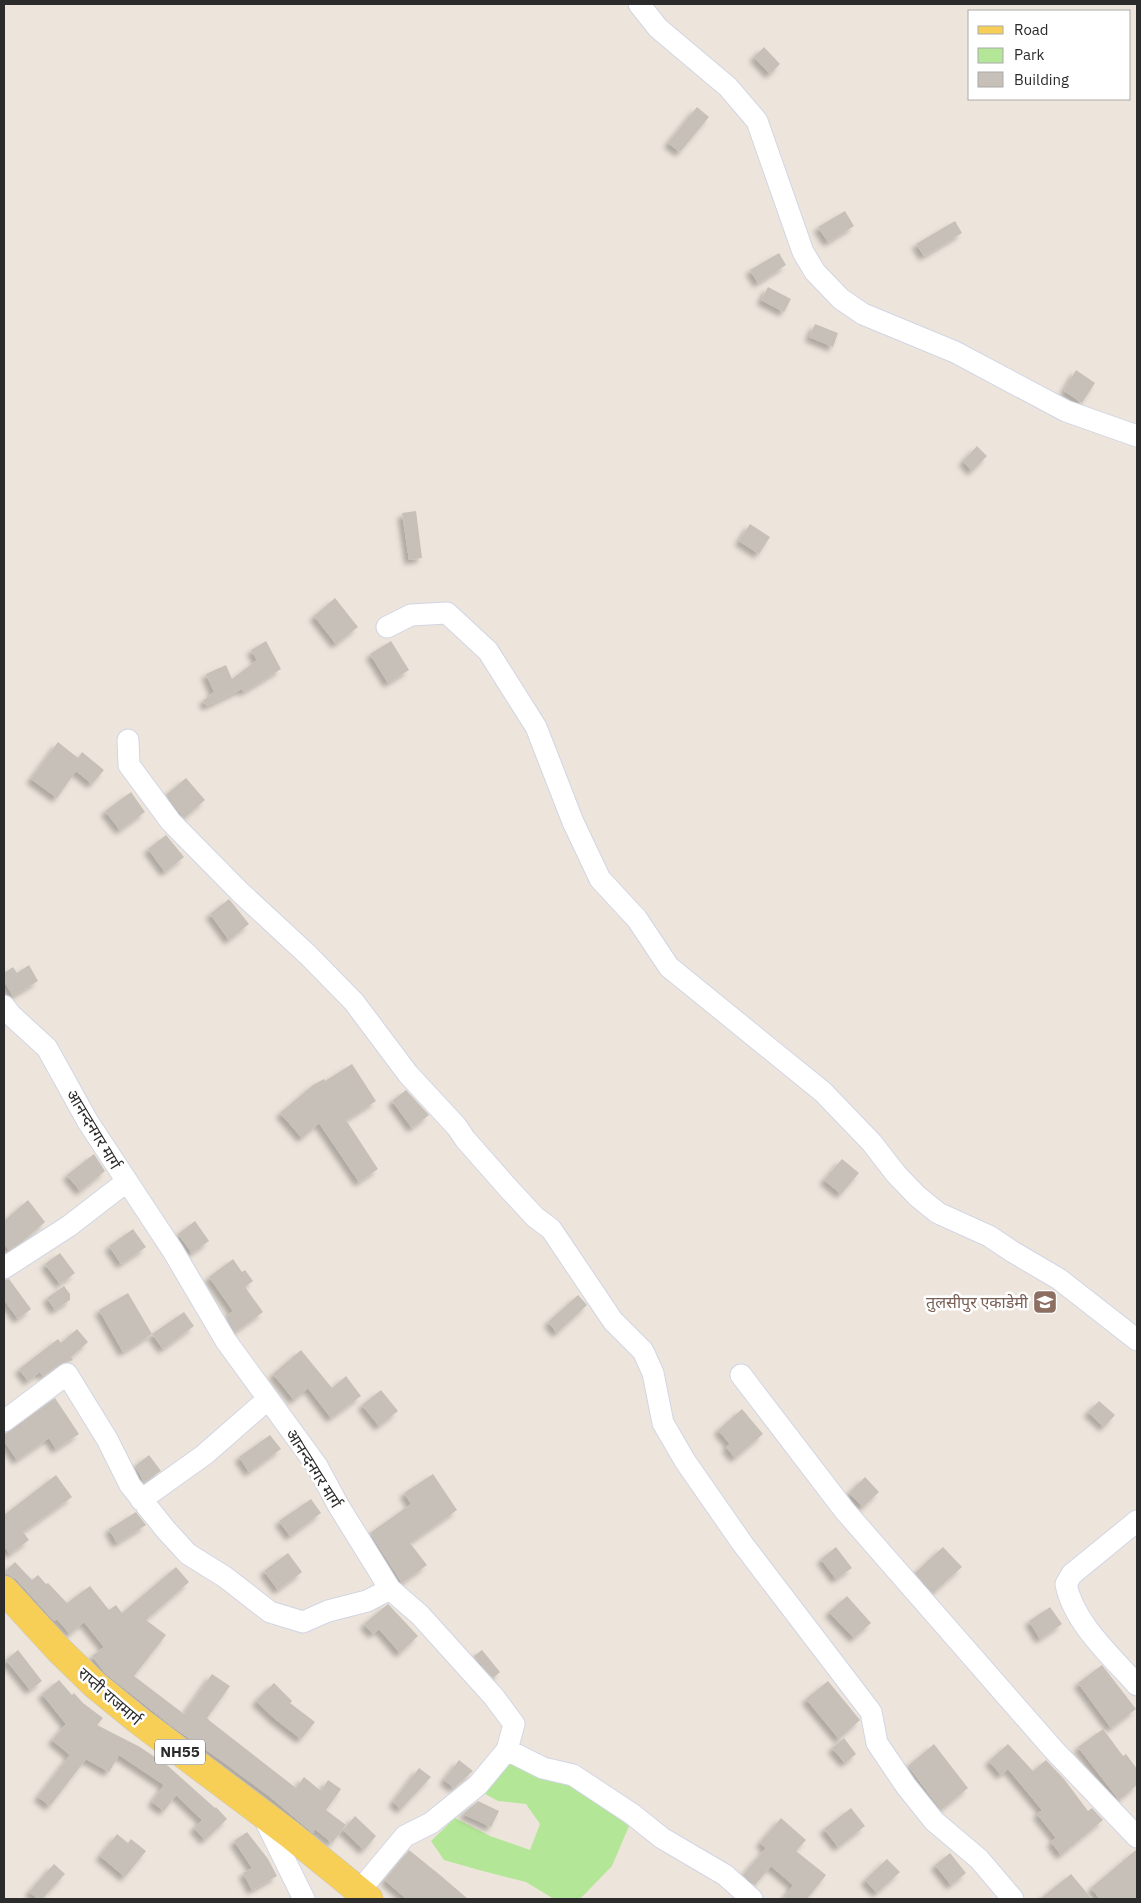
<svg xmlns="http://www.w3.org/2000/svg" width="1141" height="1903" viewBox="0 0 1141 1903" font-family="'IBM Plex Sans','Noto Sans Devanagari',sans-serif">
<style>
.green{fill:#b3e696}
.building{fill:#c6c0b8;filter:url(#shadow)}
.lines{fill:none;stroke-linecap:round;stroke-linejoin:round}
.street-casing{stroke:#d1d5e4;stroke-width:23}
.primary-casing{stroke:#c8c8c8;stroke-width:29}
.street{stroke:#fff;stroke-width:21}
.primary{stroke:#f7cf57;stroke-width:28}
.labels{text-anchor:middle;stroke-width:5;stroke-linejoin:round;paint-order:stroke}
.shield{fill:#fff;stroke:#6b6b6b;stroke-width:1}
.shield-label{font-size:15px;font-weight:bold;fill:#2b2b2b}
.street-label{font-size:16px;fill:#2b2b2b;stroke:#fff}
.education-label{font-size:16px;fill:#785e54;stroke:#fff;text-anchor:end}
</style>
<defs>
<filter id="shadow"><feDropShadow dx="-4.5" dy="4.5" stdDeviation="2.5" flood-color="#0004"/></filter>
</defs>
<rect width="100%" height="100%" fill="#ede5dc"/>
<path class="green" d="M 511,1763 L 577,1787 L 629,1826 L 612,1866 L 580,1899 L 554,1899 L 526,1882 L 479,1870 L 444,1860 L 431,1841 L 455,1818 L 490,1836 L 530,1850 L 540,1824 L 526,1804 L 498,1801 L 478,1790 Z"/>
<path class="building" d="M 764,47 L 780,64 L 770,74 L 754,57 Z
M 697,107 L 709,117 L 680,152 L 668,143 Z
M 845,211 L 854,226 L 828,242 L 818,227 Z
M 955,221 L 962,233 L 924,256 L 916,244 Z
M 779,253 L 786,265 L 758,283 L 750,270 Z
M 768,287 L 791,299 L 784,312 L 761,300 Z
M 815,324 L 838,333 L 833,347 L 809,337 Z
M 1076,370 L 1095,383 L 1082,403 L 1064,391 Z
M 977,446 L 987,456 L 972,471 L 963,461 Z
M 416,511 L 422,558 L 409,560 L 402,513 Z
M 750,524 L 770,537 L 759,554 L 739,541 Z
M 335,598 L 358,627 L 336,644 L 314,616 Z
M 266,641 L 281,669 L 244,692 L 242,689 L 207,706 L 203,701 L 214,692 L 206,674 L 226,665 L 232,679 L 257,660 L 251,650 Z
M 391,641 L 409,670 L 388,683 L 370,654 Z
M 58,742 L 78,758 L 82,752 L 104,770 L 92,784 L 76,771 L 57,798 L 31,779 Z
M 186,778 L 205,800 L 184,818 L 166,795 Z
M 131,792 L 145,812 L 120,830 L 105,811 Z
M 166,835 L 184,857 L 165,872 L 148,849 Z
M 229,899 L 249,924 L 229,940 L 210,914 Z
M 29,965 L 38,981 L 13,996 L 4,981 L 4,973 L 13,967 L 17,973 Z
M 352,1064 L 376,1101 L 346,1120 L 378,1169 L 359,1182 L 319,1123 L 302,1138 L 280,1113 L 313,1085 L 324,1079 L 325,1081 Z
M 406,1090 L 429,1115 L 412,1128 L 392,1101 Z
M 94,1154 L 105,1171 L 80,1191 L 67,1175 Z
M 842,1159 L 859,1173 L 841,1194 L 824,1180 Z
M 28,1200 L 45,1222 L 22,1242 L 9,1250 L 4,1244 L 4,1221 Z
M 195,1221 L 209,1241 L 192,1253 L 178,1234 Z
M 133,1229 L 146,1247 L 121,1264 L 109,1246 Z
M 60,1253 L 75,1273 L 60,1284 L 45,1264 Z
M 233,1259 L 242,1272 L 245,1270 L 253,1281 L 245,1287 L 263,1312 L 235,1332 L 226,1317 L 233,1311 L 209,1277 Z
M 9,1279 L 31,1309 L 18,1319 L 4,1300 L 4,1280 Z
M 64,1286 L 70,1294 L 70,1300 L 55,1310 L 47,1298 Z
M 128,1293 L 152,1334 L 123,1352 L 99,1310 Z
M 578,1295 L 587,1305 L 557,1333 L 548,1322 Z
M 184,1312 L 194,1326 L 163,1349 L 152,1334 Z
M 77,1329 L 88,1342 L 71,1357 L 73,1360 L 60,1364 L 43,1376 L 40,1372 L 28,1381 L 19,1369 L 58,1339 L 61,1343 Z
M 301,1350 L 332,1388 L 346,1376 L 361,1396 L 331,1418 L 308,1388 L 294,1400 L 273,1374 Z
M 381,1390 L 398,1411 L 379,1426 L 362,1405 Z
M 55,1398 L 79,1434 L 56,1449 L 49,1438 L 17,1460 L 4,1441 L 4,1435 Z
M 1099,1401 L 1115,1415 L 1104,1427 L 1088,1412 Z
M 742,1409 L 763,1434 L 735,1458 L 726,1447 L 730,1444 L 718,1430 Z
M 270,1435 L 281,1449 L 249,1472 L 239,1457 Z
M 149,1455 L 161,1471 L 144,1482 L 135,1466 Z
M 433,1474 L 457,1510 L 410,1543 L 427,1565 L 402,1583 L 370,1533 L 411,1504 L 404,1493 Z
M 56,1475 L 72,1497 L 23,1532 L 29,1540 L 10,1554 L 4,1546 L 4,1515 Z
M 865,1477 L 879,1492 L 863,1507 L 849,1493 Z
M 311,1499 L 321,1513 L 290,1536 L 279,1521 Z
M 136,1512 L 146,1525 L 117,1543 L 109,1529 Z
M 836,1547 L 852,1568 L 836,1579 L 821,1559 Z
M 943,1547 L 962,1567 L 933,1593 L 915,1573 Z
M 288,1553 L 302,1572 L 278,1590 L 264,1571 Z
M 15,1562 L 32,1580 L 38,1575 L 46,1584 L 48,1583 L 67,1603 L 90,1586 L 109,1610 L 116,1605 L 122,1613 L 176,1567 L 189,1582 L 146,1620 L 166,1635 L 134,1676 L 184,1714 L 212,1674 L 230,1686 L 207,1718 L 210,1721 L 296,1788 L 304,1777 L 321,1791 L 328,1780 L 341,1789 L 326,1810 L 346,1825 L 332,1843 L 315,1829 L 313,1833 L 269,1796 L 222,1761 L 173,1727 L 105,1673 L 92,1656 L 104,1647 L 84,1622 L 70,1634 L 57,1619 L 54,1621 L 16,1579 L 4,1572 Z
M 847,1596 L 871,1623 L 854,1638 L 829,1612 Z
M 388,1604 L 418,1636 L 400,1653 L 379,1629 L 373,1634 L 364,1624 Z
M 1050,1607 L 1062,1624 L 1040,1639 L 1029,1621 Z
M 18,1650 L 42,1681 L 30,1690 L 6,1660 Z
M 482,1650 L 500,1672 L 493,1678 L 474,1656 Z
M 1102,1665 L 1136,1709 L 1111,1728 L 1078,1683 Z
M 59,1680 L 72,1695 L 74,1693 L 83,1703 L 103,1718 L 97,1725 L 140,1747 L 168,1766 L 215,1808 L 216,1807 L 227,1819 L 205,1840 L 194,1828 L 202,1820 L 176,1795 L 164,1811 L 152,1802 L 164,1785 L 119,1755 L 109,1772 L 86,1759 L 50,1806 L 38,1797 L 70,1755 L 52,1740 L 66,1724 L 42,1694 Z
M 828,1681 L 860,1720 L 839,1739 L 806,1699 Z
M 274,1683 L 292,1701 L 290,1703 L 315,1722 L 301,1739 L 275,1719 L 256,1701 Z
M 1103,1729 L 1123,1756 L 1126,1754 L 1137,1769 L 1137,1785 L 1119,1800 L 1078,1747 Z
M 844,1738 L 856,1754 L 845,1763 L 832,1748 Z
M 934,1744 L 968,1788 L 941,1810 L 908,1766 Z
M 1008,1744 L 1033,1771 L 1046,1760 L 1064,1779 L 1088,1811 L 1092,1808 L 1103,1820 L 1061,1855 L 1051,1842 L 1056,1838 L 1037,1814 L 1042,1810 L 1008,1769 L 1001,1775 L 989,1761 Z
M 459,1760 L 473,1771 L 454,1788 L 444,1780 Z
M 419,1768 L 431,1777 L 401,1809 L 393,1802 Z
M 478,1801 L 499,1811 L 491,1827 L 463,1814 Z
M 851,1808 L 865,1826 L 838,1847 L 824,1829 Z
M 355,1816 L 376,1836 L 364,1850 L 343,1830 Z
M 781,1818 L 806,1840 L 796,1851 L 826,1875 L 807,1899 L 784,1899 L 793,1885 L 771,1866 L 755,1885 L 743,1875 L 766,1848 L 760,1843 Z
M 247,1832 L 268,1859 L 277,1876 L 252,1890 L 243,1873 L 252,1868 L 234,1841 Z
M 117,1834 L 128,1843 L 131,1839 L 146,1851 L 125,1877 L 100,1856 Z
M 1137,1849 L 1137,1899 L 1100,1899 L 1091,1888 Z
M 409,1850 L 440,1875 L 468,1899 L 407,1899 L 397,1891 L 385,1880 Z
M 950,1853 L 966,1873 L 951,1885 L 935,1865 Z
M 887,1859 L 900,1872 L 877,1893 L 865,1880 Z
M 54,1864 L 65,1874 L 42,1899 L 38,1899 L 29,1892 Z
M 1071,1874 L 1092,1899 L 1040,1899 Z"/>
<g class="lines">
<defs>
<path id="street" d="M 639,4 L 658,28 L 728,87 L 757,121 L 803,252 L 815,272 L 841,299 L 863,314 L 955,352 L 1066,411 L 1137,436
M 387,627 L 411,615 L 447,613 L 488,651 L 536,727 L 573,822 L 600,879 L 637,919 L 669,967 L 823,1092 L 872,1143 L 896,1174 L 917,1196 L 938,1213 L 989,1236 L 1013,1252 L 1059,1279 L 1137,1340
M 128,740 L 129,765 L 171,822 L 241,893 L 308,955 L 354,1002 L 408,1074 L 457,1127 L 465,1139 L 509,1189 L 535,1217 L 551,1229 L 613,1321 L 643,1351 L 653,1373 L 663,1423 L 685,1461 L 742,1543 L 871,1712 L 877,1743 L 906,1786 L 934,1821 L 979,1859 L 1013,1899
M 4,1006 L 11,1015 L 47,1048 L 88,1122 L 173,1251 L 226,1341 L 317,1466 L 338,1505 L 390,1589 L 420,1615 L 494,1697 L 514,1724 L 507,1750 L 478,1785 L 431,1823 L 405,1836 L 360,1890
M 4,1268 L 69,1226 L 126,1182
M 741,1375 L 845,1511 L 1053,1749 L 1137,1837
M 4,1421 L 67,1374 L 107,1439 L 130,1485 L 166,1530 L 188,1554 L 225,1577 L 270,1612 L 303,1622 L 328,1611 L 367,1601 L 390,1589
M 141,1500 L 204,1455 L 268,1399
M 1137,1521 L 1072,1574 L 1066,1584 C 1073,1622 1112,1657 1137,1685
M 507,1750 L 543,1768 L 573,1775 L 632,1814 L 662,1838 L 725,1875 L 752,1899
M 262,1814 L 304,1899"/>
<path id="primary" d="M 4,1590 L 59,1650 L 95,1685 L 139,1721 L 288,1833 L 369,1899"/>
</defs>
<use href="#street" class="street-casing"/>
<use href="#primary" class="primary-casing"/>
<use href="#street" class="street"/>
<use href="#primary" class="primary"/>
</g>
<defs>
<symbol id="school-square" viewBox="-11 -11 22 22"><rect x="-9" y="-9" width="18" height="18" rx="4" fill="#8d6e63" stroke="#fff"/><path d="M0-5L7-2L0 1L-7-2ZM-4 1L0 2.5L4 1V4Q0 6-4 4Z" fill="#fff"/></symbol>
</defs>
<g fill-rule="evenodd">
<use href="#school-square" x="1031" y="1288" width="28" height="28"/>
</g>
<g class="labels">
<rect class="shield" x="155" y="1739.5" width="50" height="25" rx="4"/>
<g class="shield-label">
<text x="180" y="1757">NH55</text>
</g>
<g class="street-label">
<text transform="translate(94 1129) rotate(59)" y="6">आनन्दनगर मार्ग</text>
<text transform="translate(314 1468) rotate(58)" y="6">आनन्दनगर मार्ग</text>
<text transform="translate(110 1696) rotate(41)" y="6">राप्ती राजमार्ग</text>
</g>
<g class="education-label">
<text x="1028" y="1308">तुलसीपुर एकाडेमी</text>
</g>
</g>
<rect width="1141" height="1903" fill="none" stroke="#2b2b2b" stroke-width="10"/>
<rect x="968" y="10" width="162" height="90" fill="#ffffff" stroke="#aaaaaa"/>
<rect x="978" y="26" width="25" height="8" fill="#f7cf57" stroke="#aaaaaa"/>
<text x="1014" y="35" font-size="15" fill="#2b2b2b">Road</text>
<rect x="978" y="48" width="25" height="15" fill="#b3e696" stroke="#aaaaaa"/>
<text x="1014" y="60" font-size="15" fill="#2b2b2b">Park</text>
<rect x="978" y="72" width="25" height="15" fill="#c6c0b8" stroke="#aaaaaa"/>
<text x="1014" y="85" font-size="15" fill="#2b2b2b">Building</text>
</svg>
